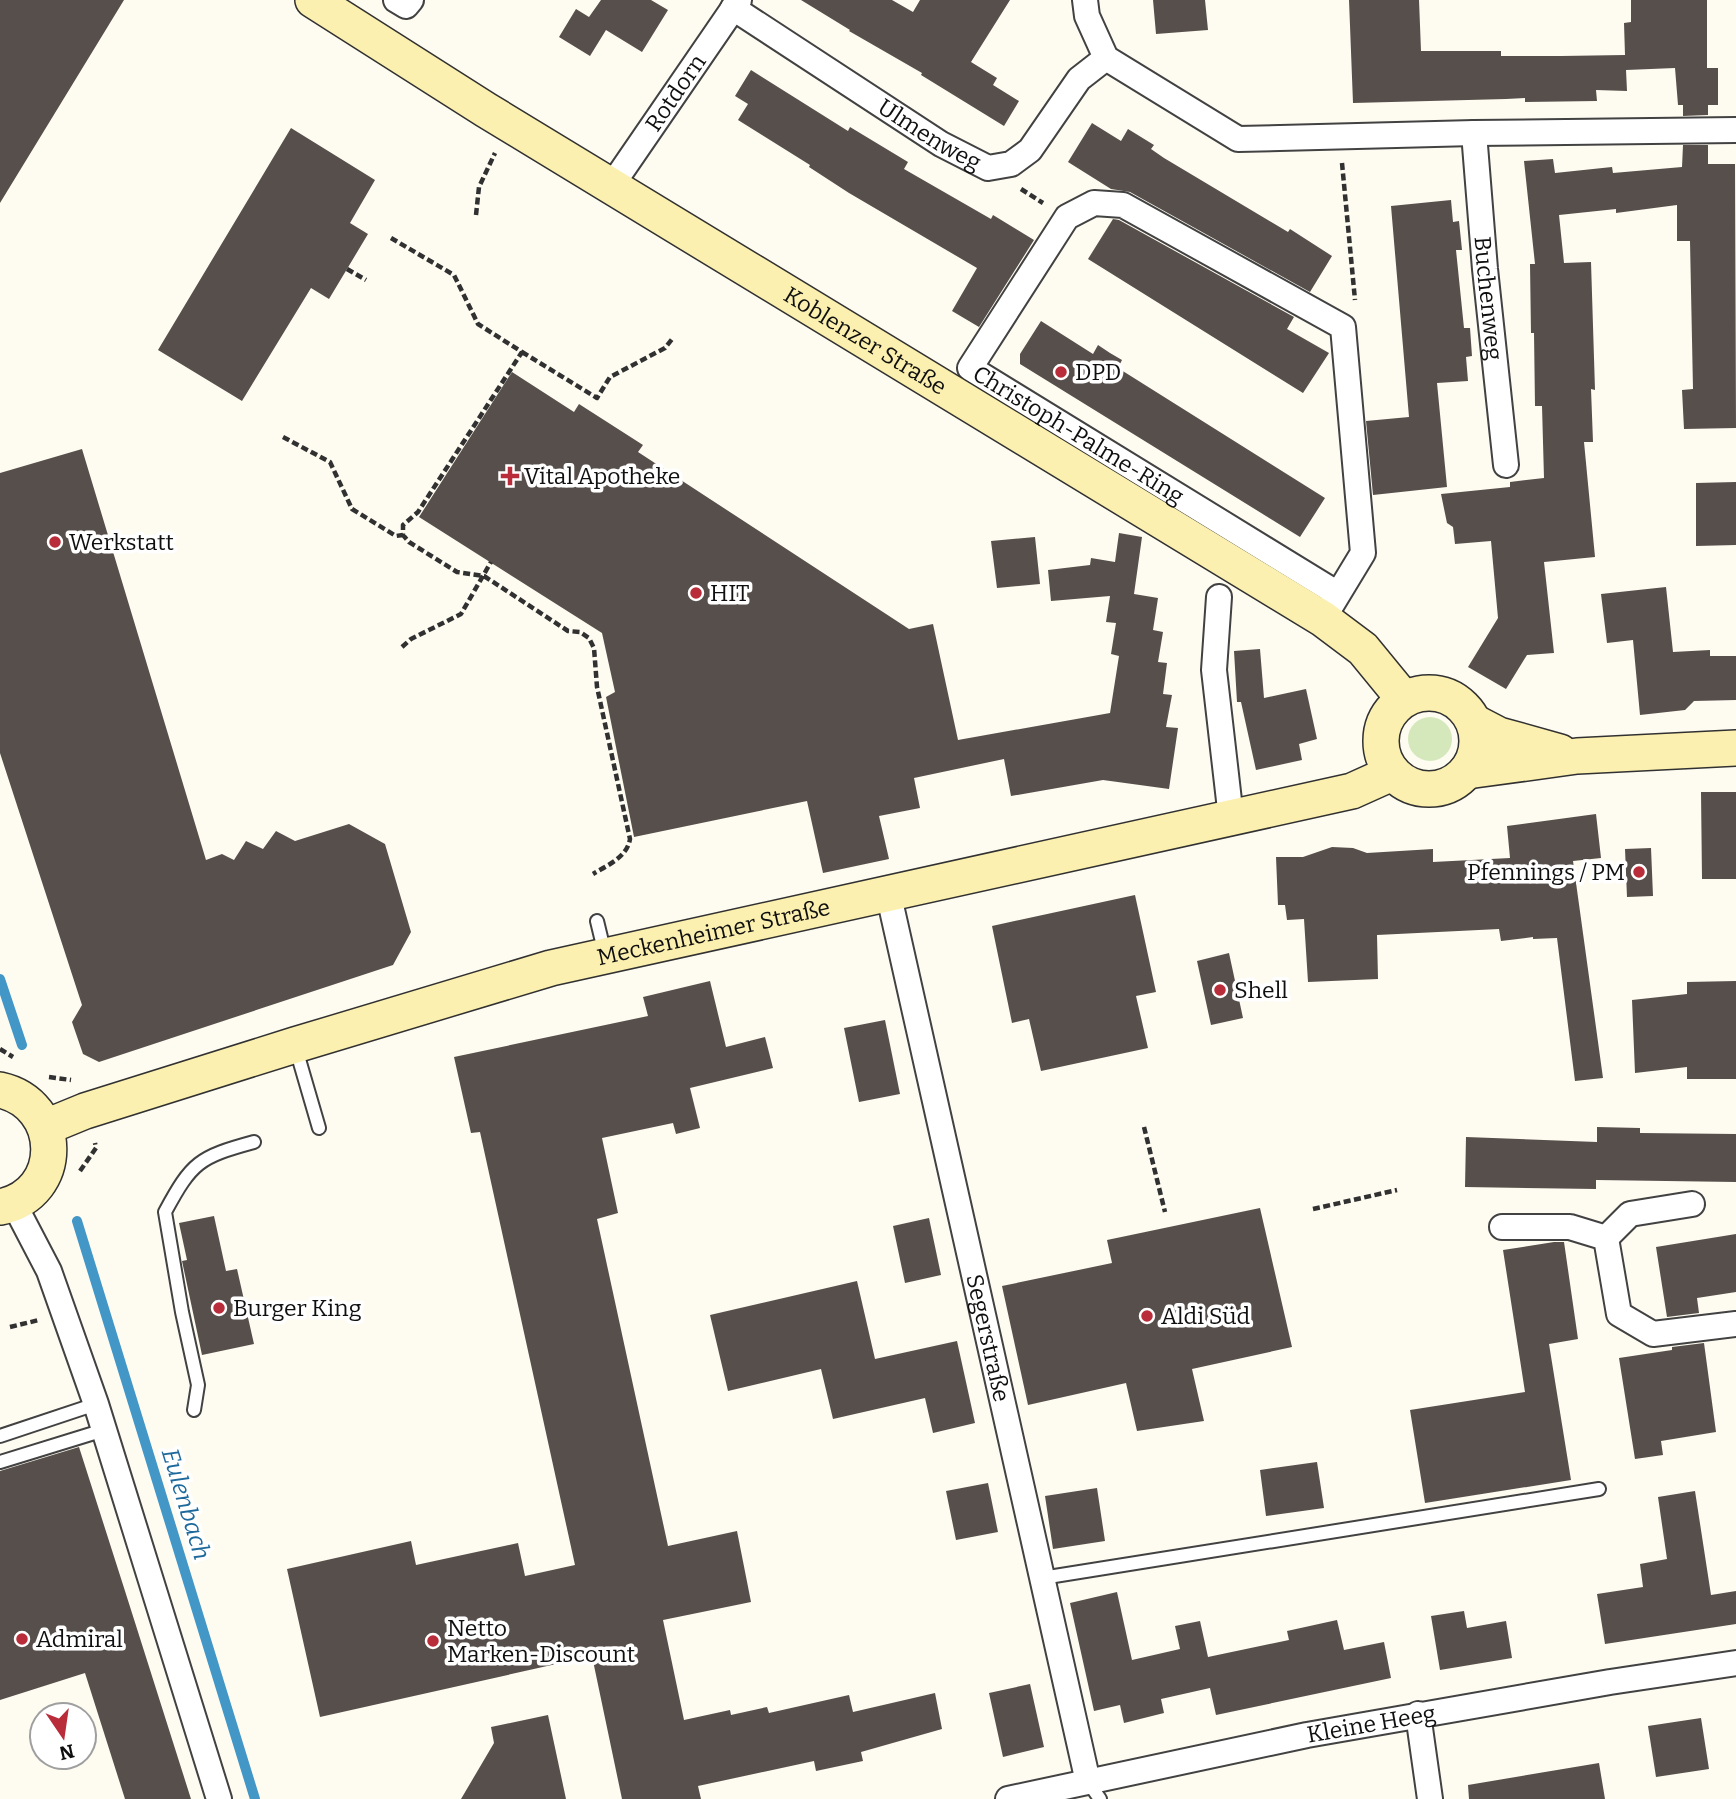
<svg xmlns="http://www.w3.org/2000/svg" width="1736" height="1799" viewBox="0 0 1736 1799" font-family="Bitter,serif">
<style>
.green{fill:#d4e8bc}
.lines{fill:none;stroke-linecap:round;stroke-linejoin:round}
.stream{stroke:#4297c7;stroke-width:10}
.building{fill:#574f4b}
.lane-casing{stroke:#424242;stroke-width:16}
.street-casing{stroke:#424242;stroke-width:28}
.secondary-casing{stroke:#313131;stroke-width:38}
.path{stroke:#313131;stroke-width:4.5;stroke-dasharray:7 3.5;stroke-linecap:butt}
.lane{stroke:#fff;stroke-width:12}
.street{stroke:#fff;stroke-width:24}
.secondary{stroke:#fbf0af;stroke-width:35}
.poi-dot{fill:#b92c39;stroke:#fff;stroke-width:2.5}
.labels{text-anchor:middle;stroke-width:7;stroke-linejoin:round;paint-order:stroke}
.street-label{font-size:23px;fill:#0f0f0f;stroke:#fff}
.poi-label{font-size:23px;fill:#0f0f0f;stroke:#fff;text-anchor:start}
.water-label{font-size:24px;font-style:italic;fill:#1d699b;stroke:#fff}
</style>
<rect width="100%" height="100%" fill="#fefbf1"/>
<path class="green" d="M1408 739a22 22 0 1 1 44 0a22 22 0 1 1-44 0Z"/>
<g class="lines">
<path class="stream" d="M 0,979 L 22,1045
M 77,1221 L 255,1799"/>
</g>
<path class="building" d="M 0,0 L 124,0 L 0,203 Z
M 601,0 L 651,0 L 668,10 L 642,52 L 606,30 L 590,56 L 559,37 L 576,9 L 589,17 Z
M 801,0 L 892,0 L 913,12 L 920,0 L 1010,0 L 971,62 L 997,78 L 993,85 L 1019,101 L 1004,126 L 921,75 L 922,73 L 849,31 L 850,30 Z
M 1153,0 L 1205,0 L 1208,30 L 1156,34 Z
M 1349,0 L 1419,0 L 1421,51 L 1501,51 L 1501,56 L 1561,56 L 1625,55 L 1624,23 L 1631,22 L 1631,0 L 1707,0 L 1707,68 L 1718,68 L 1718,105 L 1708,105 L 1708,115 L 1683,116 L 1683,105 L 1678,105 L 1675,68 L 1626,70 L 1627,91 L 1596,90 L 1597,101 L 1525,102 L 1525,98 L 1506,99 L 1353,103 Z
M 751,70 L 848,131 L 850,127 L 908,162 L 904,169 L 991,219 L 993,215 L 1034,240 L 979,327 L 952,311 L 977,268 L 849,193 L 809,167 L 810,165 L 738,120 L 748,104 L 735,96 Z
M 1092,123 L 1121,141 L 1128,129 L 1154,145 L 1151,149 L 1164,158 L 1288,232 L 1290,229 L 1332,256 L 1310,292 L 1130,192 L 1111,189 L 1068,162 Z
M 291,128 L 375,180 L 350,223 L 368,234 L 329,299 L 311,288 L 242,401 L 158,350 Z
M 1683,145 L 1708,145 L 1708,164 L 1735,164 L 1736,428 L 1684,429 L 1682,390 L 1693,389 L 1690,241 L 1677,241 L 1677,205 L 1616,213 L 1616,209 L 1559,215 L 1564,263 L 1591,262 L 1595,390 L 1591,389 L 1593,442 L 1584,442 L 1595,557 L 1544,562 L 1554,653 L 1527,655 L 1506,689 L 1468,667 L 1498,618 L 1491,541 L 1455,544 L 1453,527 L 1447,523 L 1441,494 L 1510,487 L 1510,482 L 1544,478 L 1542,406 L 1535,406 L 1534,333 L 1531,333 L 1530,264 L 1535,264 L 1524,161 L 1553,159 L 1555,173 L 1612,167 L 1613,173 L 1682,167 Z
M 1451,200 L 1453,222 L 1459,221 L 1462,250 L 1456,250 L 1464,328 L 1470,328 L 1472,356 L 1466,357 L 1468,381 L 1437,383 L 1447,487 L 1373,495 L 1366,421 L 1409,417 L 1391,206 Z
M 1113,219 L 1119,220 L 1294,317 L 1287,329 L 1329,353 L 1303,393 L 1088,259 Z
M 1041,321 L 1093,354 L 1098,345 L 1110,353 L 1122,360 L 1118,368 L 1325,498 L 1300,537 L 1020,364 L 1020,354 Z
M 512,372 L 574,412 L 579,404 L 643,445 L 638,452 L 909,629 L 933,624 L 958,740 L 1110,713 L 1119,656 L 1111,654 L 1116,623 L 1106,622 L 1110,596 L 1051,601 L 1048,570 L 1090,565 L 1091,558 L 1115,562 L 1119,533 L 1142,537 L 1134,594 L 1158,598 L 1153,630 L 1163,632 L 1158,662 L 1167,663 L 1163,694 L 1172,695 L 1166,727 L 1178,728 L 1169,789 L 1103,780 L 1011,796 L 1004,759 L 914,778 L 920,808 L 879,816 L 889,859 L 823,873 L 807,801 L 634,837 L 606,697 L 615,692 L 602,633 L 419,517 Z
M 82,449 L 206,860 L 222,854 L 234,860 L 246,841 L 263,849 L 276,831 L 295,841 L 349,824 L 385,844 L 411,932 L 393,965 L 99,1062 L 83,1054 L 72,1022 L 82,1005 L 0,753 L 0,473 Z
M 1736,482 L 1736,545 L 1696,546 L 1696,483 Z
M 1035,537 L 1040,584 L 997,588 L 991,541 Z
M 1666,587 L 1673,652 L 1710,650 L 1710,656 L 1736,656 L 1736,700 L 1694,701 L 1685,710 L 1640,715 L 1633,640 L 1607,643 L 1601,594 Z
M 1260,649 L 1264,698 L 1306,689 L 1317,739 L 1299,744 L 1302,760 L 1256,770 L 1241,702 L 1237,702 L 1234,651 Z
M 1701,792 L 1736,792 L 1736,879 L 1702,879 Z
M 1596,814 L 1601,858 L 1573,861 L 1603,1078 L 1575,1081 L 1557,938 L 1533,939 L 1533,937 L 1501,941 L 1499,929 L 1377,935 L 1378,979 L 1308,982 L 1304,919 L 1287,920 L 1285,905 L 1278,905 L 1276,857 L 1303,857 L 1332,847 L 1353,848 L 1367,853 L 1433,849 L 1433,862 L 1510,858 L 1507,826 Z
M 1651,848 L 1653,896 L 1627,897 L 1625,849 Z
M 1135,895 L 1156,992 L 1136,996 L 1148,1048 L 1041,1071 L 1029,1019 L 1012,1023 L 992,926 Z
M 1229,953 L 1243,1018 L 1211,1025 L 1197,961 Z
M 710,981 L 726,1047 L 765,1037 L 773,1068 L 690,1088 L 700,1128 L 676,1134 L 673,1123 L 602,1138 L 618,1213 L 597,1219 L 668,1546 L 737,1531 L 751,1602 L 663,1620 L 684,1720 L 730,1710 L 731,1715 L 767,1707 L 769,1713 L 849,1695 L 853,1712 L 935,1693 L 942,1729 L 861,1752 L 863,1761 L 816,1771 L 814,1761 L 698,1786 L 701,1799 L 622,1799 L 592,1656 L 320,1717 L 287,1569 L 411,1541 L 416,1565 L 518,1543 L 525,1576 L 575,1565 L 480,1132 L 471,1133 L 454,1057 L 648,1016 L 643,997 Z
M 1736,981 L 1736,1079 L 1687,1079 L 1687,1067 L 1635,1073 L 1632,1000 L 1687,994 L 1687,982 Z
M 885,1020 L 900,1094 L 859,1102 L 844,1028 Z
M 1597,1127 L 1640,1128 L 1640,1133 L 1736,1134 L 1736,1182 L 1596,1180 L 1596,1189 L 1465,1187 L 1466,1137 L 1597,1142 Z
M 1260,1208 L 1292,1347 L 1192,1369 L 1204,1421 L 1137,1431 L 1126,1383 L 1028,1405 L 1002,1286 L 1112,1263 L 1107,1240 Z
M 214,1216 L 226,1271 L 237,1269 L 254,1344 L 202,1355 L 185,1275 L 182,1261 L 187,1260 L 179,1223 Z
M 929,1218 L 941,1275 L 905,1283 L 893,1226 Z
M 1736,1234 L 1736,1292 L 1697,1298 L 1699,1313 L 1667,1317 L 1656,1247 Z
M 1554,1242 L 1564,1242 L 1578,1339 L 1549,1344 L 1571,1480 L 1425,1503 L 1410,1410 L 1525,1392 L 1503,1250 Z
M 857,1281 L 875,1359 L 957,1341 L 975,1423 L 933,1433 L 925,1398 L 833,1419 L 821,1369 L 728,1391 L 710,1315 Z
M 1704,1343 L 1716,1432 L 1661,1441 L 1663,1455 L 1635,1459 L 1619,1358 L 1672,1350 L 1672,1347 Z
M 79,1447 L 125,1591 L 191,1799 L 125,1799 L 85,1673 L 0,1700 L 0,1471 Z
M 1317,1462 L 1324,1508 L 1266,1516 L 1260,1470 Z
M 988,1483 L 998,1532 L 956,1540 L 946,1491 Z
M 1097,1488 L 1105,1541 L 1053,1549 L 1045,1496 Z
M 1695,1491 L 1711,1595 L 1736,1591 L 1736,1624 L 1605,1644 L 1597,1594 L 1643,1587 L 1640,1564 L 1667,1559 L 1658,1497 Z
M 1117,1592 L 1132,1660 L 1180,1649 L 1175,1626 L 1200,1621 L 1208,1657 L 1289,1640 L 1287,1631 L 1337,1620 L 1344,1650 L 1384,1642 L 1391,1678 L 1216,1715 L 1210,1688 L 1161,1699 L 1164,1713 L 1124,1723 L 1120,1705 L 1094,1711 L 1070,1603 Z
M 1464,1611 L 1467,1628 L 1506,1621 L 1512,1658 L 1440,1670 L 1431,1616 Z
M 1030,1684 L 1044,1747 L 1003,1757 L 989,1693 Z
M 548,1715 L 566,1799 L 461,1799 L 494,1743 L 491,1727 Z
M 1701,1718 L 1709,1769 L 1656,1777 L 1648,1726 Z
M 1599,1763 L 1605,1799 L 1469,1799 L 1468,1785 Z"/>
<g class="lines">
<defs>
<path id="lane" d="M 597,921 L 605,954
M 296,1049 L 319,1128
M 194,1410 L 198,1385 L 182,1312 L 165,1212 C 192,1162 199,1157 254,1142
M 0,1436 L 96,1404
M 0,1462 L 104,1430
M 1042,1578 L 1599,1489
M 1088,1782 L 1100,1799"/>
<g id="street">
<path d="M 396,0 L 406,6 L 411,0"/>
<path d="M 1085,0 L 1087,16 L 1106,58 L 1238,139 L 1474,133 L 1736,130"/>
<path id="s1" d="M 733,8 L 941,144 L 988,168 L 1011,164 L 1030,150 L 1079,79 L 1106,58"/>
<path id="s2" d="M 1474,133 L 1485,269 L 1506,465"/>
<path id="s3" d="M 612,185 L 739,0"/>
<path d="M 1219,597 L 1214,670 L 1231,818"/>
<path id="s4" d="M 1323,619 L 1363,553 L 1343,327 L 1123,205 L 1094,203 L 1067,217 L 970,368 L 1338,594"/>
<path id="s5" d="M 888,892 L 1088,1782"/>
<path d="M 14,1204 L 49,1271 L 96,1404 L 219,1799"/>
<path d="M 1502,1227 L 1570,1227 L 1606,1238 L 1619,1314 L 1653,1334 L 1736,1324"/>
<path d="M 1606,1238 L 1630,1214 L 1692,1204"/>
<path d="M 1418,1714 L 1430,1799"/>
<path id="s6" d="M 1008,1799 L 1307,1735 L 1610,1682 L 1736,1663"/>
</g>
<g id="secondary">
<path id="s7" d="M 313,0 L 486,110 L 1323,619 L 1363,649 L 1404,699"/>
<circle cx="1429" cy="741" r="48"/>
<path d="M 1474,722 L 1499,735 L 1560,752"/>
<path d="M 1467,771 L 1577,756 L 1736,748"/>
<path d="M 0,1090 C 64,1104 66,1194 0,1207"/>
<path id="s8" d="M 46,1127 L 85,1111 L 295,1045 L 551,968 L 1352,791 L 1392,773"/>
</g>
</defs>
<use href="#lane" class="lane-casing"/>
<use href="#street" class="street-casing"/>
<use href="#secondary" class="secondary-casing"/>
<path class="path" d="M 1342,163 L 1355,300
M 1021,189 L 1043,203
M 476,215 L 479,187 L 495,153
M 391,238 L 454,275 L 478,324 L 522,352 L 418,512 L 403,525 L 403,535 L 409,542 L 457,572 L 484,576 L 568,631 L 580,632 L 589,638 L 594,648 L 597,687 L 630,839 C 627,857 608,865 593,874
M 347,269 L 366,280
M 522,352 L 597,398 L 610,377 L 665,348 L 673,338
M 283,437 L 330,462 L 352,509 L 396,536 L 403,535
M 402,647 L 411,639 L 461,614 L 491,562
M 0,1049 L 13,1057
M 49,1077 L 71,1080
M 1144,1127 L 1165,1212
M 80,1171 L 96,1148 L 95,1143
M 1313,1209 L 1397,1190
M 10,1327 L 39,1320"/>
<use href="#lane" class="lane"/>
<use href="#street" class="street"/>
<use href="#secondary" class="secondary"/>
</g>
<g class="poi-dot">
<circle cx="1061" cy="372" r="7"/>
<path d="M506.5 465.5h7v7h7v7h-7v7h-7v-7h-7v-7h7z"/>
<circle cx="55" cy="542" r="7"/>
<circle cx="696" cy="593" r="7"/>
<circle cx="1639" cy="872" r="7"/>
<circle cx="1220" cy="990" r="7"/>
<circle cx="219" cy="1308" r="7"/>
<circle cx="1147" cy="1316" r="7"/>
<circle cx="22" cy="1639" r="7"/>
<circle cx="433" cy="1641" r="7"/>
</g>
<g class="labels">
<g class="street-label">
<text dy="8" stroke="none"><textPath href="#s3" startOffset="112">Rotdorn</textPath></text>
<text dy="8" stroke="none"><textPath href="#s1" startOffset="234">Ulmenweg</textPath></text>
<text dy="8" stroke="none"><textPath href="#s2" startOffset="166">Buchenweg</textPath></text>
<text dy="8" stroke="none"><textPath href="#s7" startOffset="649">Koblenzer Straße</textPath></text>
<text dy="8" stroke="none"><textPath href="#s4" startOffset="922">Christoph-Palme-Ring</textPath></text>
<text dy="8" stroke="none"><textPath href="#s8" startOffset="696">Meckenheimer Straße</textPath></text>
<text dy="8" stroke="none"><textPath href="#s5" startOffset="457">Segerstraße</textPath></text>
<text dy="8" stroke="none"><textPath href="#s6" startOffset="371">Kleine Heeg</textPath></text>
</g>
<g class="poi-label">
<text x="1075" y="380">DPD</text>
<text x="524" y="484">Vital Apotheke</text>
<text x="69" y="550">Werkstatt</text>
<text x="710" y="601">HIT</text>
<text x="1625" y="880" text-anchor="end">Pfennings / PM</text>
<text x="1234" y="998">Shell</text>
<text x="233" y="1316">Burger King</text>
<text x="1161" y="1324">Aldi Süd</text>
<text x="447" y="1636">Netto<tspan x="447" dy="26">Marken-Discount</tspan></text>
<text x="36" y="1647">Admiral</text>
</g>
<g class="water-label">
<text transform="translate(186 1504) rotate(73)" y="8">Eulenbach</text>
</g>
</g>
<g transform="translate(63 1736) rotate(167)"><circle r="33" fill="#ffffff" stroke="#9f9f9f" stroke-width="2"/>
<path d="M0-5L12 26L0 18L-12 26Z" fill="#b92c39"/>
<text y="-10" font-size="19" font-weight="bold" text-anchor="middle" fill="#0f0f0f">N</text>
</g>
</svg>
